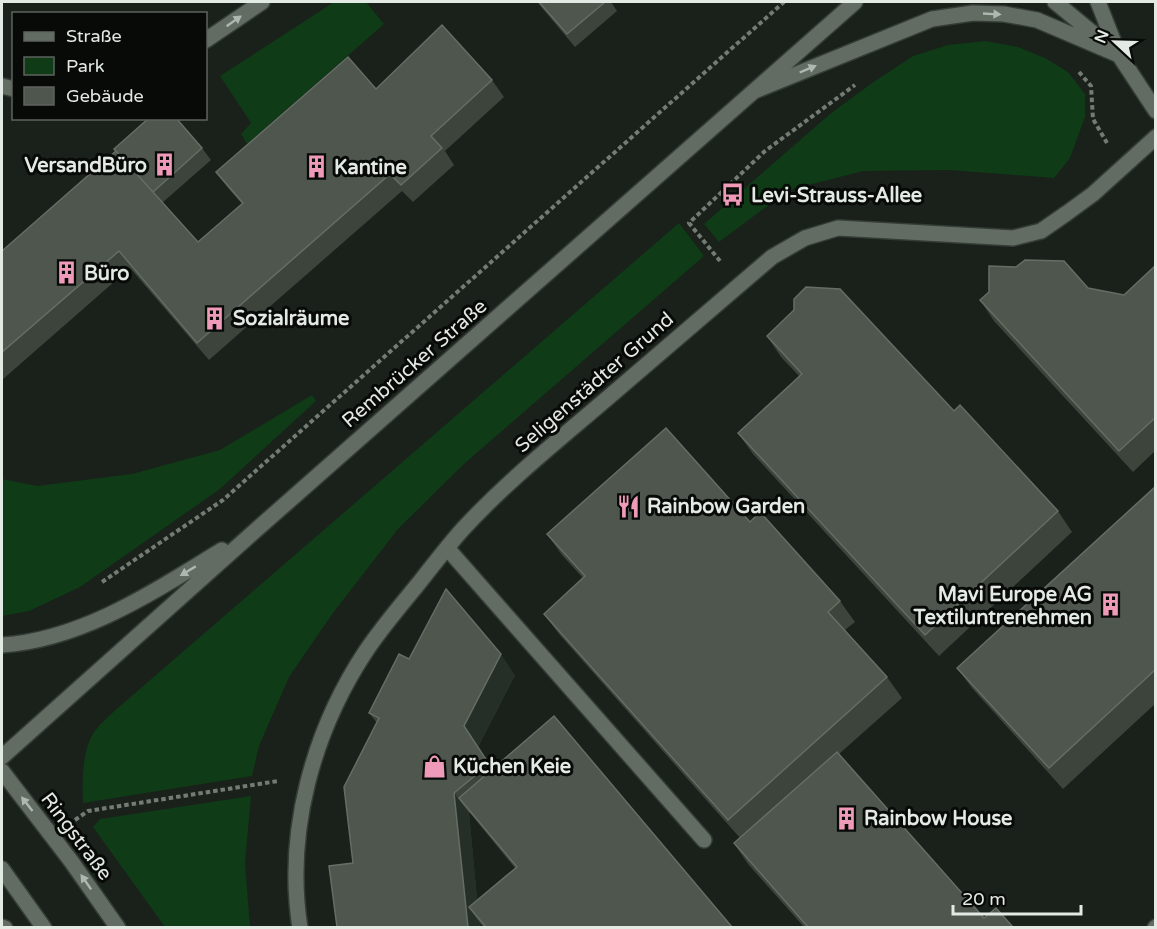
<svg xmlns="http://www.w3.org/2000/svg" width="1157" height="929" viewBox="0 0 1157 929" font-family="'Varela Round',sans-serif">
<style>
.green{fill:#0f3b17}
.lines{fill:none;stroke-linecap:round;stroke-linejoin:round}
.service-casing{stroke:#353c36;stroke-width:18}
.minor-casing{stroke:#353c36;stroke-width:18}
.tertiary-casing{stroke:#353c36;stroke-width:18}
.secondary-casing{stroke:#353c36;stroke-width:18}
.path{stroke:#747b74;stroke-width:4;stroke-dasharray:4.5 3;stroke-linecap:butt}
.service{stroke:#626c63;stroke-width:15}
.minor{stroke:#626c63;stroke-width:15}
.tertiary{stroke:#626c63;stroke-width:15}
.secondary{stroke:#626c63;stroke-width:15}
.wall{fill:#3c443c;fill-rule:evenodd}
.shaded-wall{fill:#262f27}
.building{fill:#4e564e;stroke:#656d65;stroke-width:1.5}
.oneway{fill:#afb7b0}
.labels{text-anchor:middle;stroke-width:6;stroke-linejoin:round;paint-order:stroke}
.poi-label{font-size:20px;font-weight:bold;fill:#e3e9e3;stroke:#070a07;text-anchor:start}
.street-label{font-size:20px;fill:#e3e9e3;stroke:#070a07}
</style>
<rect width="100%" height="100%" fill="#19211a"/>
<path class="green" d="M 334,2 L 366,2 L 384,24 L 247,144 L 241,134 L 251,123 L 220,76 Z
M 986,41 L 1018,47 L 1045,58 L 1068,72 L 1085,94 L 1085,117 L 1070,158 L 1054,178 L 949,170 L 863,171 L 789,190 L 719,242 L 704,224 L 830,114 L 872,83 L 913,56 L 948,45 Z
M 679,223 L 704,256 L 465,463 L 398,529 L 333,613 L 289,677 L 259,746 L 252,776 L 83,803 C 82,784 82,751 93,734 C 99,724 110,715 119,707 Z
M 312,395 L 316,401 L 220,489 L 80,587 L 29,611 L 2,616 L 2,479 L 37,486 L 132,474 L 220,450 Z
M 251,796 L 245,863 L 250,927 L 165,927 L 93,827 L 100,819 Z"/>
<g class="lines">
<defs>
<path id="service" d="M 206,40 L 262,2
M 2,86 L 14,89
M 447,548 L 704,840"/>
<path id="minor" d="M 1055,2 L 1106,44
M 1098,2 L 1119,55 L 1156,111
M 757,90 L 932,19 L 973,13 L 1004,14 L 1037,20 L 1119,55
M 300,928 C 285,832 313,731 366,651 C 382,627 401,605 419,583 C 433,565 447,547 462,530 C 507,481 560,439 610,396 C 664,350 718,303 772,257 L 805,238 L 838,228 L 1013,238 L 1041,231 L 1067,213 L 1093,194 L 1156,137
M 1155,928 L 1156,927"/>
<path id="tertiary" d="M 2,927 L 5,928"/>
<path id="secondary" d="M 2,645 C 82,640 155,591 222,550
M 2,757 L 256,530 L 855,2
M 2,771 L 71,861 L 118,928
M 2,869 L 44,928"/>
</defs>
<use href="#service" class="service-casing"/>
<use href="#minor" class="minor-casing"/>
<use href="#tertiary" class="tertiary-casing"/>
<use href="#secondary" class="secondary-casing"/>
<path class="path" d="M 1079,72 L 1091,86 L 1093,119 L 1107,143
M 720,261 L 689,223 L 765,151 L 855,85
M 102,582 L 223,500 L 784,2
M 75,820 L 88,811 L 278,781"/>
<use href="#service" class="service"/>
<use href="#minor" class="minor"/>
<use href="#tertiary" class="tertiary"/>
<use href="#secondary" class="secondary"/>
</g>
<path class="wall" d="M 537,2 L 611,2 L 617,11 L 575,47 Z
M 492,80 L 504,97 L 445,151 L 454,165 L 413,202 L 402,191 L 209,360 L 130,268 L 2,380 L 2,251 L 115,151 L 202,148 L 211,160 L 162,203 L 198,242 L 242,204 L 228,188 L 216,172 L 376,89 Z
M 1155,266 L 1155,451 L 1133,472 L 994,321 L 980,300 L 1088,288 L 1124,295 Z
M 767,336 L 954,411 L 1058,511 L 1072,532 L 939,656 L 753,454 L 738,433 L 799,376 L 781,357 Z
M 1155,487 L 1155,704 L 1063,789 L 972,688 L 957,668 Z
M 750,522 L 840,601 L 855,622 L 845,630 L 887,677 L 902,698 L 839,754 L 984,918 L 1013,927 L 804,927 L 748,864 L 734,843 L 740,838 L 559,634 L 544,614 L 583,578 L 562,555 L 547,534 Z
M 409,659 L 515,675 L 478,747 L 493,769 L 732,927 L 483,927 L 479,922 L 480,927 L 337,927 L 353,863 L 377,723 L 369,713 ZM 469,813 L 470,813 L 515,868 L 477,900 Z"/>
<path class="shaded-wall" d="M 501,654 L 515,675 L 478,747 L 503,785 L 464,726 Z
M 454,793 L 469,813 L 479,919 L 469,907 L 479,922 L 480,927 L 468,927 Z"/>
<path class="building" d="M 539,2 L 605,2 L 567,34 Z
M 442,25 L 492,80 L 431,136 L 442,148 L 401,185 L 390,174 L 197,343 L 119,251 L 2,352 L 2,251 L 116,151 L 198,242 L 243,203 L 216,172 L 348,57 L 376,89 Z
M 149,118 L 176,118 L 202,148 L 153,192 L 114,149 Z
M 1025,260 L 1064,261 L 1088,288 L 1124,295 L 1155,266 L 1155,418 L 1119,451 L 980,300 L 989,292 L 989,266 L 1016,267 Z
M 806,287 L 840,289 L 954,411 L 960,405 L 1058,511 L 925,635 L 738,433 L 802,374 L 767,336 L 794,310 L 794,299 Z
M 666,428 L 750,522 L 760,512 L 840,601 L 828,612 L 887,677 L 728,820 L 544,614 L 585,576 L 547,534 Z
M 1155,487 L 1155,670 L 1049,768 L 957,668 Z
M 446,589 L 501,654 L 464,726 L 489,764 L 454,793 L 468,927 L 337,927 L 329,866 L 353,863 L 344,787 L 379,718 L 369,713 L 399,654 L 409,659 Z
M 554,716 L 732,927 L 486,927 L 469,907 L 517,867 L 459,798 Z
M 837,752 L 984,918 L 996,908 L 1013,927 L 808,927 L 734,843 Z"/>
<defs><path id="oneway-solid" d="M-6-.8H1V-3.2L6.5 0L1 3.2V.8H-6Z" transform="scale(1.5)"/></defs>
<g class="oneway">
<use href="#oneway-solid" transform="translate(992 14) rotate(3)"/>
<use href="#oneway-solid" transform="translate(234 21) rotate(-35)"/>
<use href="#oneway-solid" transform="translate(808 69) rotate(-23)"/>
<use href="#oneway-solid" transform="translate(188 571) rotate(149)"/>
<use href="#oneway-solid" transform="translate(27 804) rotate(-128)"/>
<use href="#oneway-solid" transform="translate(86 882) rotate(-125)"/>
</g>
<defs>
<symbol id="building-bare" viewBox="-9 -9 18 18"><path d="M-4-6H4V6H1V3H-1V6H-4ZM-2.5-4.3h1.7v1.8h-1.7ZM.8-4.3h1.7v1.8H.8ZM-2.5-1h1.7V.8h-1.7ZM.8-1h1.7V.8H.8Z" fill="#ef9ab8" stroke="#070a07" stroke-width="2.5" paint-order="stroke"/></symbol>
<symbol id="bus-bare" viewBox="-9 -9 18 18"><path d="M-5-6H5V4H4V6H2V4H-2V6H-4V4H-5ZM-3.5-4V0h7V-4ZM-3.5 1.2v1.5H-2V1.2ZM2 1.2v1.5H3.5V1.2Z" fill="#ef9ab8" stroke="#070a07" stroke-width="2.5" paint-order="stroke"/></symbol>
<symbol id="restaurant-bare" viewBox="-9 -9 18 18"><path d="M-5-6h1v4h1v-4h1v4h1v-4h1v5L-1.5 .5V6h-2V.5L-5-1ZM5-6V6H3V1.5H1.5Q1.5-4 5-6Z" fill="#ef9ab8" stroke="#070a07" stroke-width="2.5" paint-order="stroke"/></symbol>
<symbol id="shop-bare" viewBox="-9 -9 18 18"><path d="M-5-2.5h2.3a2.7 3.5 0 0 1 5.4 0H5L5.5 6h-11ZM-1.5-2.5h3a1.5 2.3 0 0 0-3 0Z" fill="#ef9ab8" stroke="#070a07" stroke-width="2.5" paint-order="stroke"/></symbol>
</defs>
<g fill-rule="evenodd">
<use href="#building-bare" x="148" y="148" width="33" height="33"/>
<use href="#building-bare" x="300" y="150" width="33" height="33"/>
<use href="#bus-bare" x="716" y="178" width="33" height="33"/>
<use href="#building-bare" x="50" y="256" width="33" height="33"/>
<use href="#building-bare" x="198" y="302" width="33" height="33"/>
<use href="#restaurant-bare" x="612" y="490" width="33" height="33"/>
<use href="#building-bare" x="1094" y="588" width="33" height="33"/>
<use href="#shop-bare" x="418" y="750" width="33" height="33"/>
<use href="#building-bare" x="830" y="802" width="33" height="33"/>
</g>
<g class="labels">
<g class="poi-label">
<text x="147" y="172" text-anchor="end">VersandBüro</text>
<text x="334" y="174">Kantine</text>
<text x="751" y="202">Levi-Strauss-Allee</text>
<text x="84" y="280">Büro</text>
<text x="233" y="325">Sozialräume</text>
<text x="647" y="513">Rainbow Garden</text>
<text x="1092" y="601" text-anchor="end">Mavi Europe AG<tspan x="1092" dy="23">Textiluntrenehmen</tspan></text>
<text x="453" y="773">Küchen Keie</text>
<text x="864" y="825">Rainbow House</text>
</g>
<g class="street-label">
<text transform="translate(414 363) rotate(-41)" y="7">Rembrücker Straße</text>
<text transform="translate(594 382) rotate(-41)" y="7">Seligenstädter Grund</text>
<text transform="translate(77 836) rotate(53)" y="7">Ringstraße</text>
</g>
</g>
<rect width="1157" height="929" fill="none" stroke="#e3e9e3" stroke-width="6"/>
<rect x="12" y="12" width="195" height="108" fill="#070a07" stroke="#5f635f" stroke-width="1.5"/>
<rect x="24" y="32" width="30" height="9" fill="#626c63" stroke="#5f635f" stroke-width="1.5"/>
<text x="66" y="42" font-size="18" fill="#e3e9e3">Straße</text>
<rect x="24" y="57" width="30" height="18" fill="#0f3b17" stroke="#5f635f" stroke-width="1.5"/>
<text x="66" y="72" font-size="18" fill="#e3e9e3">Park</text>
<rect x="24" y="87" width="30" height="18" fill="#4e564e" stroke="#5f635f" stroke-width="1.5"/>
<text x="66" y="102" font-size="18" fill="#e3e9e3">Gebäude</text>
<g transform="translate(1115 42) rotate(292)" stroke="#070a07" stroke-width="4.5" paint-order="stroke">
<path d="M0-4.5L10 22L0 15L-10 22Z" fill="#e3e9e3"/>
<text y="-9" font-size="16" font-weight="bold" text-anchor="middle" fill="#e3e9e3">N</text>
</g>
<path d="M953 905v9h128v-9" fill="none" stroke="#e3e9e3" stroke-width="3"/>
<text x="962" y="905" font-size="18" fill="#e3e9e3" stroke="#070a07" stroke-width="4.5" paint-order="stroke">20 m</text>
</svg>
